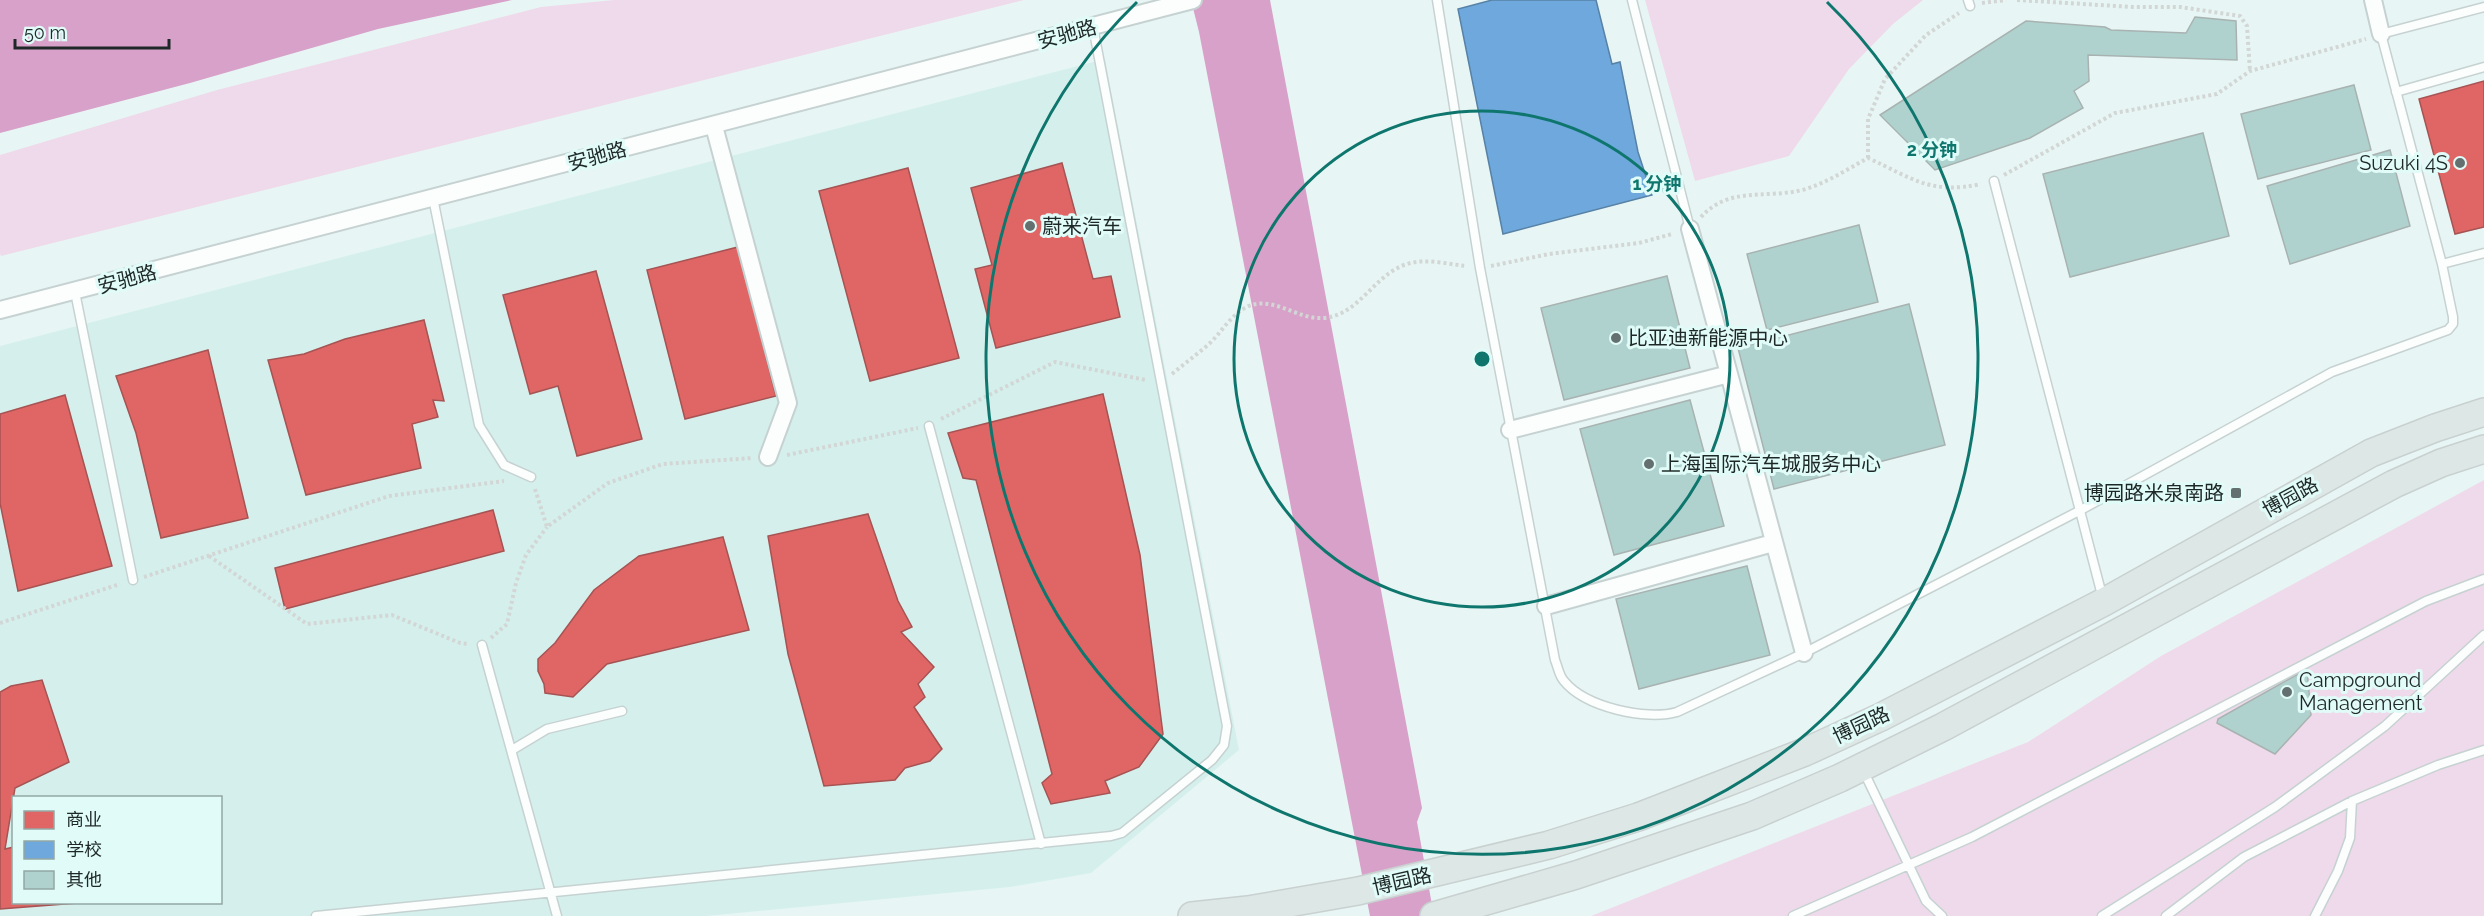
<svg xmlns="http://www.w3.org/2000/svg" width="2484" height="916" viewBox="0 0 2484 916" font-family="Raleway,'Noto Sans SC',sans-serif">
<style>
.built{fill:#d5f0ec;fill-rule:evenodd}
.green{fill:#efdaeb}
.water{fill:#d8a1c9}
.shops{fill:#e06666;stroke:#a65353;stroke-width:1.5}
.schools{fill:#6fa8dc;stroke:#5782a6;stroke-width:1.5}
.building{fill:#afd2cf;stroke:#a8b3b1;stroke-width:1.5}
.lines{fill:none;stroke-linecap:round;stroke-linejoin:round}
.service-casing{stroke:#c6d2d1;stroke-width:11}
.minor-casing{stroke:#c6d2d1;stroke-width:20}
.primary-casing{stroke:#c9d1d0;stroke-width:30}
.path{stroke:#d2d6d5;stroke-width:4;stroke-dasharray:3 3;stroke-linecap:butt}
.service{stroke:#fbfefd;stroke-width:8}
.minor{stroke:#fbfefd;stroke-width:16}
.primary{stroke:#dce7e6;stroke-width:27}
.ring{fill:none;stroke:#0f766e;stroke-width:3}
.poi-dot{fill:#64706f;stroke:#e1fcf8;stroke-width:2}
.labels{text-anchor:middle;stroke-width:6;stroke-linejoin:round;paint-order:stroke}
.street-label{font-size:20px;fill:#1e2827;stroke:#e1fcf8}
.poi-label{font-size:20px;fill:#1e2827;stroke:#e1fcf8;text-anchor:start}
.centre{fill:#0f766e;stroke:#e1fcf8;stroke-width:3}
.ring-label{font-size:18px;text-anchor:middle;font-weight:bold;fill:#0f766e;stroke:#e1fcf8;stroke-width:6;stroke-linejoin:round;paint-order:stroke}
</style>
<rect width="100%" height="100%" fill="#e7f6f4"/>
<path class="built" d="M 1105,59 L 1239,750 L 1091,873 L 1010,887 L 706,916 L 0,916 L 0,346 ZM 14,798 L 220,798 L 220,902 L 14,902 Z"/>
<path class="green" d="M 614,0 L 1024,0 L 1,256 L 0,254 L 0,155 L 217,90 L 541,7 Z
M 1645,0 L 1923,0 L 1893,24 L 1849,69 L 1789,156 L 1695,181 Z
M 2484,480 L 2484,916 L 1591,916 L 2028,742 L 2161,656 Z"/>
<path class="water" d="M 0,0 L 512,0 L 378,29 L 190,83 L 0,133 Z
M 1191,0 L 1270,0 L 1422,808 L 1417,822 L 1434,916 L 1370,916 L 1199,32 Z"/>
<path class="shops" d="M 2484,81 L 2484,227 L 2455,234 L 2419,99 Z
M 1062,163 L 1093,279 L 1111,276 L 1120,317 L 996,348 L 975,269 L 992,265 L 971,188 Z
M 908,168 L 959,358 L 870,381 L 819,191 Z
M 738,247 L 776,396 L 685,419 L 647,270 Z
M 596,271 L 642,439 L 577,456 L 558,386 L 530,394 L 503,295 Z
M 424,320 L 444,401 L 433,400 L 438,417 L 412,424 L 421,468 L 306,495 L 268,360 L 304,354 L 345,339 Z
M 208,350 L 248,518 L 161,538 L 136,433 L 116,376 Z
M 1103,394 L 1140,555 L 1163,734 L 1139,767 L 1105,781 L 1110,793 L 1051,804 L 1042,783 L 1052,774 L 976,480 L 963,478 L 948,433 Z
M 65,395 L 112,566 L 18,591 L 0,503 L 0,414 Z
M 493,510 L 504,551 L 285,609 L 275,568 Z
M 868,514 L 898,601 L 912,627 L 901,632 L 934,667 L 918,684 L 925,697 L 914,707 L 942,749 L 930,761 L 905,768 L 895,780 L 824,786 L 788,654 L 768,536 Z
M 723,537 L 749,630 L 607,664 L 573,697 L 545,693 L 544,684 L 538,671 L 538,659 L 555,643 L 594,590 L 639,556 Z
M 42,680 L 69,762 L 15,788 L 5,849 L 14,847 L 14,902 L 91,902 L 0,909 L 0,692 L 11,686 Z"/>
<path class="schools" d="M 1492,0 L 1596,0 L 1612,64 L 1620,62 L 1638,152 L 1652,195 L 1503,234 L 1458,9 Z"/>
<path class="building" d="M 2195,17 L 2236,21 L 2237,60 L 2088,55 L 2089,81 L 2074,91 L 2083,108 L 2030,138 L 1935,170 L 1880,115 L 2026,21 L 2105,27 L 2111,30 L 2186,33 Z
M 2354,85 L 2371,150 L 2258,179 L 2241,114 Z
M 2203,133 L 2229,236 L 2070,277 L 2043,174 Z
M 2390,150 L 2410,226 L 2290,264 L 2267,186 Z
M 1859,225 L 1878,302 L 1767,330 L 1747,254 Z
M 1667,276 L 1690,368 L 1564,400 L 1541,308 Z
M 1909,304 L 1945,445 L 1774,489 L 1738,348 Z
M 1690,400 L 1724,526 L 1614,555 L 1580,429 Z
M 1747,566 L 1770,655 L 1639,689 L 1616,599 Z
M 2307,669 L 2311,715 L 2275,754 L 2217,723 L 2218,719 Z"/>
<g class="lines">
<defs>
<path id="service" d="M 1437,0 L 1480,268 L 1555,660 C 1558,667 1559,676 1564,681 C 1585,707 1646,721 1677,712 L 1804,653 L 2079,511 L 2332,372 L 2448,330 L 2453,324 L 2453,317 L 2442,264 L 2381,34 L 2484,7
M 1632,0 L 1690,229
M 1968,0 L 1970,6
M 2396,92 L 2484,67
M 1994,181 L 2103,599
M 433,198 L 479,425 L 504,465 L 531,477
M 2442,264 L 2484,253
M 75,292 L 133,580
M 929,426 L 1041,844
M 482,645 L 557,916
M 512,750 L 547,729 L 622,711
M 1863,770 L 1926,901 L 1942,916
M 316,916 L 1111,836 L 1122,833 L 1212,760 L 1224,745 L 1227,726 L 1093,27
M 1793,916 L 1972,837 L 2426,601 L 2484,579
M 2102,916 L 2275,807 L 2385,726 L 2484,635
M 2166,916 L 2244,857 L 2352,801 L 2438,765 L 2484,750
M 2315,916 L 2338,871 L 2350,838 L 2352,801"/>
<path id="minor" d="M 2373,0 L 2381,34
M 714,126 L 788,403 L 768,457
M 1690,229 L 1804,653
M 0,310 L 1193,0
M 1510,430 L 1729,374
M 1546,606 L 1773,543"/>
<path id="primary" d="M 1192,916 L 1248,910 L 1358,891 L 1549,845 L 1638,817 L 1805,752 L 1881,717 L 2104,602 L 2371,453 L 2435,428 L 2484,412
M 1434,916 L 1576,875 L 1752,816 L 1840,778 L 1943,727 L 2394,484 L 2441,463 L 2484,449"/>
</defs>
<use href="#service" class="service-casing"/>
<use href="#minor" class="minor-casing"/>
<use href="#primary" class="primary-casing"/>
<path class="path" d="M 2017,0 L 2133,7 L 2180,7 L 2240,16 L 2247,26 L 2250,71
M 1982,3 L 2006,0
M 1868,158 L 1868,119 L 1885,79 L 1926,35 L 1959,13
M 2004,175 L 2115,113 L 2217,94 L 2250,71 L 2366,39
M 1701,217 C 1730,185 1767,200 1806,189 C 1828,182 1848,169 1868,158 C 1912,178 1930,195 1981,184
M 1491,266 L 1549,254 L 1639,243 L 1672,234
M 1172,374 C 1184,364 1196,355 1208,345 C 1220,334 1229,318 1243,309 C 1270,292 1296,320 1323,318 C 1359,316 1374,274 1407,264 C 1425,258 1447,264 1466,266
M 941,419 L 1055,362 L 1146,380
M 787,455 L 918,428
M 535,489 L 547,527 L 608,483 L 663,464 L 753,458
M 209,556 L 307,624 L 392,615 L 460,643 L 468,644
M 144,577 L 389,496 L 504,481
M 0,623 L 120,584
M 491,638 L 507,624 L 516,583 L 526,555 L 547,527"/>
<use href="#service" class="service"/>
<use href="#minor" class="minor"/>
<use href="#primary" class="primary"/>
</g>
<g class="ring">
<circle cx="1482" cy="359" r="248"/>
<path d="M1827 2A496 496 0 1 1 1137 2"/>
</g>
<g class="poi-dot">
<circle cx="2460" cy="163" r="6"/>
<circle cx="1030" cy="226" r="6"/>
<circle cx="1616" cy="338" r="6"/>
<circle cx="1649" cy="464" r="6"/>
<rect x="2230" y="487" width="12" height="12" rx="3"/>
<circle cx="2287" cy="692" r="6"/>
</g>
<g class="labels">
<g class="street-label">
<text transform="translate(1067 34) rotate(-15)" y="7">安驰路</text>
<text transform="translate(597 156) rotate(-15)" y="7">安驰路</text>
<text transform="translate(127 279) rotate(-15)" y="7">安驰路</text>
<text transform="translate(2290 497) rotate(-29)" y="7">博园路</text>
<text transform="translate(1861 725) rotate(-25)" y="7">博园路</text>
<text transform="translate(1402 881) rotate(-13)" y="7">博园路</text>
</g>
<g class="poi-label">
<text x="2448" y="170" text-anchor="end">Suzuki 4S</text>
<text x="1042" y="233">蔚来汽车</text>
<text x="1628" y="345">比亚迪新能源中心</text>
<text x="1661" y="471">上海国际汽车城服务中心</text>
<text x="2224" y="500" text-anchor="end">博园路米泉南路</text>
<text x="2299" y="687">Campground<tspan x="2299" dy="23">Management</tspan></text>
</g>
</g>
<circle cx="1482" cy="359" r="9" class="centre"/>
<g class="ring-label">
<text x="1932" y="156">2 分钟</text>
<text x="1657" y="190">1 分钟</text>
</g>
<rect x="12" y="796" width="210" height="108" fill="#e1fcf8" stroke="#93a7a4" stroke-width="1.5"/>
<rect x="24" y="811" width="30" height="18" fill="#e06666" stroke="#93a7a4" stroke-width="1.5"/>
<text x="66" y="826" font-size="18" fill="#1e2827">商业</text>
<rect x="24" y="841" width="30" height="18" fill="#6fa8dc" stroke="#93a7a4" stroke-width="1.5"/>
<text x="66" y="856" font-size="18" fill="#1e2827">学校</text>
<rect x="24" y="871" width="30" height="18" fill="#afd2cf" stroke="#93a7a4" stroke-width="1.5"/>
<text x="66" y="886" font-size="18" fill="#1e2827">其他</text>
<path d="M15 39v9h154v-9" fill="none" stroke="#1e2827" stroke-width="3"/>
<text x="24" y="39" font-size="18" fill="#1e2827" stroke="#e1fcf8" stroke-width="4.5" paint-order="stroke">50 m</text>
</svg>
